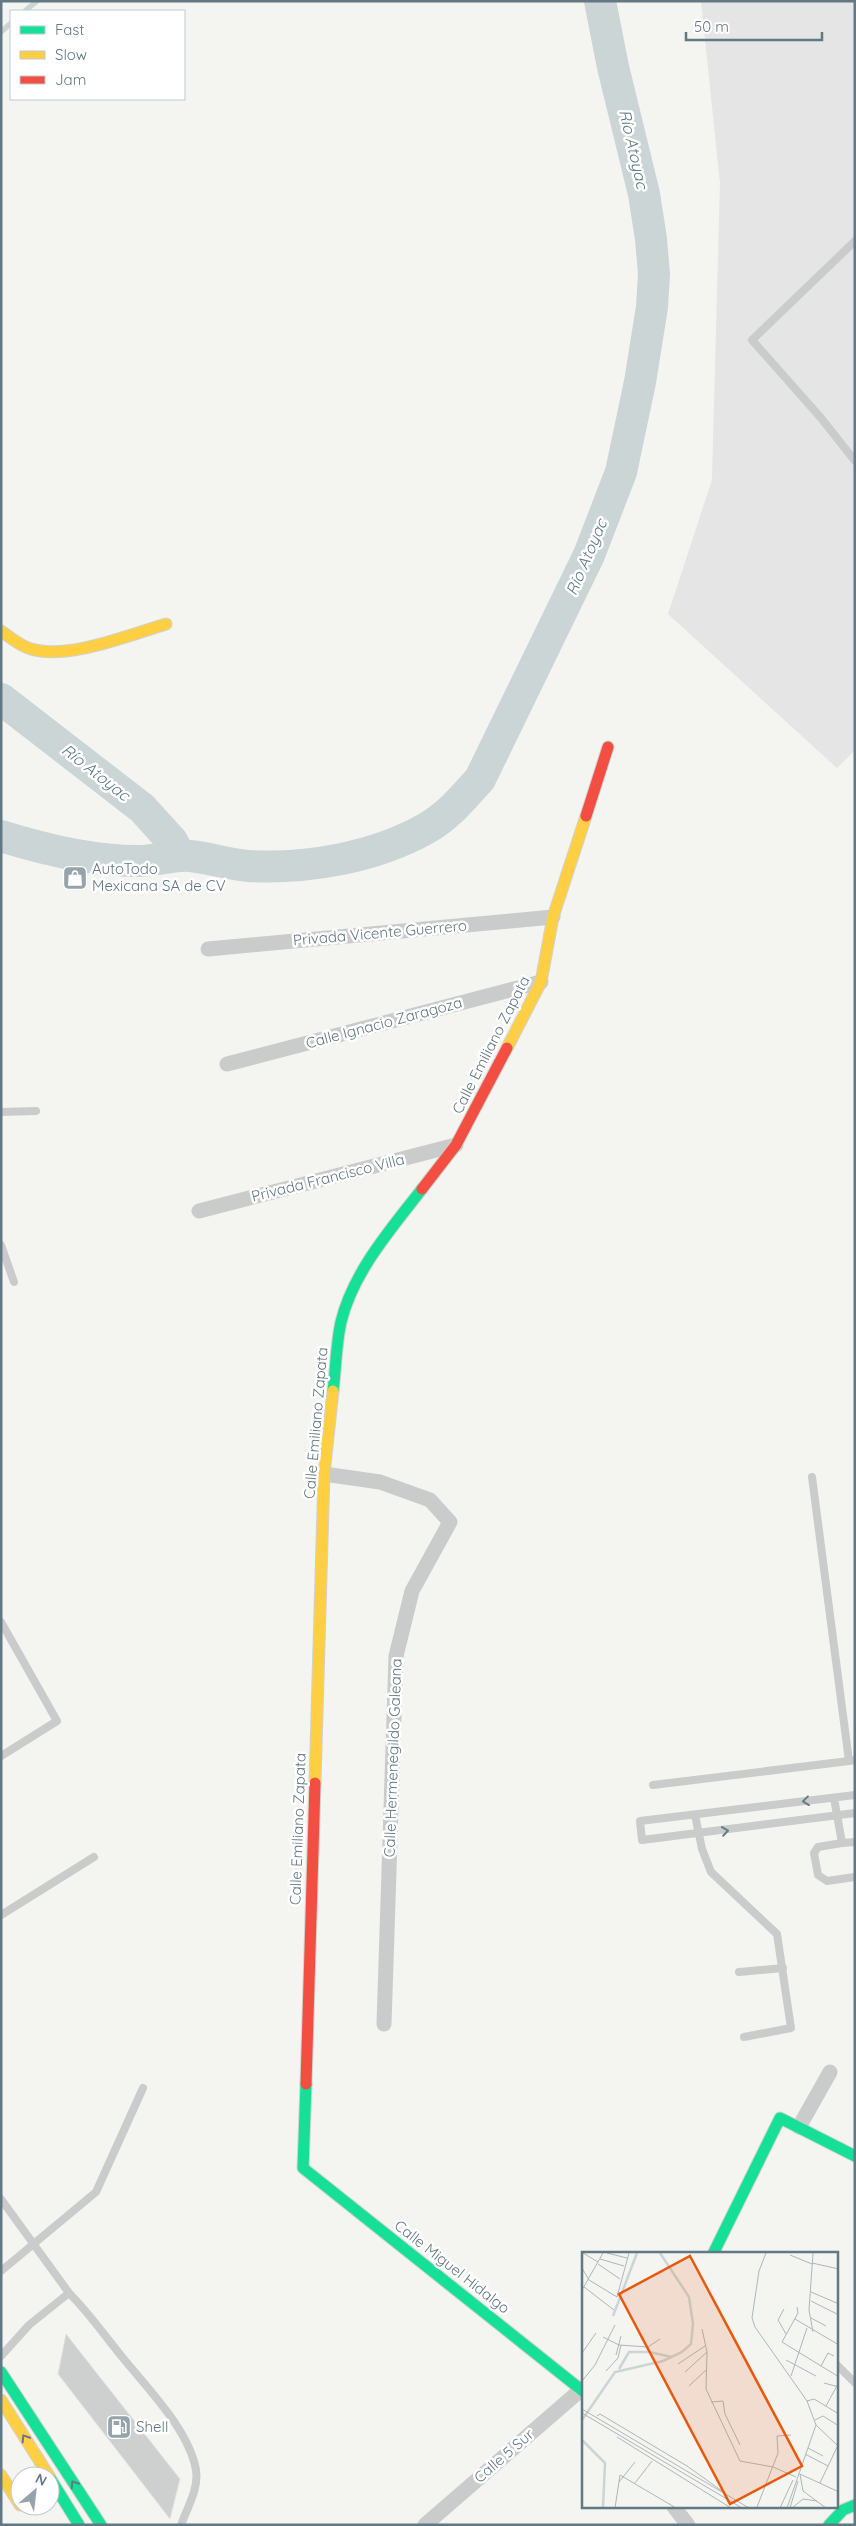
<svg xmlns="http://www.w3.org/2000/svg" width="856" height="2526" viewBox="0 0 856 2526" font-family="Quicksand,sans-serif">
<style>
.built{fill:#e4e5e4}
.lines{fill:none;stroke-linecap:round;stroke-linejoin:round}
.stream{stroke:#cbd5d6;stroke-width:5.5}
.river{stroke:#cbd5d6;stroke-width:32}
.building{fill:#ced0cf;stroke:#e3e3e1}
.fast-casing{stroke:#d0d2d1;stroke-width:13}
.slow-casing{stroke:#d0d2d1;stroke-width:13}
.jam-casing{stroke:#d0d2d1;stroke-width:13}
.lane{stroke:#cacbcb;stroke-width:8}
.street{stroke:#cacbcb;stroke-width:15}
.fast{stroke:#16e098;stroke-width:11}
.slow{stroke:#ffcf43;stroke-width:11}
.jam{stroke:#f24e42;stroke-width:11}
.oneway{stroke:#677c87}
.oneway2{stroke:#627883}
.labels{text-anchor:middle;stroke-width:5;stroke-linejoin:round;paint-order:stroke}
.poi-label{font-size:15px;fill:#627883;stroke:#fff;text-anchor:start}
.street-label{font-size:15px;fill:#627883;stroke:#fff}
.water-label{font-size:16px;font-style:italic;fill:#5e7b81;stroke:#fff}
.inset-river{fill:none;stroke:#cbd5d6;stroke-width:2.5}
.inset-road{fill:none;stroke:#adb7bb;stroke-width:1}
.view{fill:#e8590c;fill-opacity:0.15;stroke:#e8590c;stroke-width:2.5}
.inset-edge{fill:none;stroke:#627883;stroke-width:2.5}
</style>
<rect width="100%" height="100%" fill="#f4f4f1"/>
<path class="built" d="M 701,1 L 855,1 L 855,750 L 837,768 L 668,614 L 712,480 L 720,183 Z"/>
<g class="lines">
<path class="stream" d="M 25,11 L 37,1
M 1,32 L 11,23"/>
<path class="river" d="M 1,699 L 142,808 L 172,841 L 180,856
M 1,836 C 46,850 96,862 143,861 C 155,860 168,857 180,856 C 197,854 228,865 248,866 C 307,869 374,858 427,828 C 448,816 464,797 480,779 L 589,555 L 621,472 L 640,382 L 652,307 L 654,274 L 651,239 L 644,194 L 613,67 L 600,1"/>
</g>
<path class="building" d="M 66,2334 L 180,2479 L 170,2519 L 58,2374 Z"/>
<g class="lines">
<defs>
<path id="fast" d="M 333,1391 C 336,1368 336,1344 341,1322 C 353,1272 391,1229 422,1189
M 306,2084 L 303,2168 L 584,2392
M 713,2254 L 780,2118 L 855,2156
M 1,2372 L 101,2525
M 50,2478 L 79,2525
M 829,2525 L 843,2510 L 855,2505"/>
<path id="slow" d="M 1,631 C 10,637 20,646 31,649 C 68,660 129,635 166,624
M 507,1048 L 541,982 L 553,917 L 586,816
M 315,1783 L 324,1474 L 333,1391
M 1,2400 L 49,2476
M 1,2475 L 20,2505"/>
<path id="jam" d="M 586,816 L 608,747
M 422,1189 L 456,1145 L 507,1048
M 306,2084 L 315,1783"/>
</defs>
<use href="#fast" class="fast-casing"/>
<use href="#slow" class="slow-casing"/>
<use href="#jam" class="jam-casing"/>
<path class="lane" d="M 855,241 L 752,340 L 821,418 L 855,461
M 1,1112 L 36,1111
M 1,1245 L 14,1282
M 812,1477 L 849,1761 L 855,1760
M 1,1622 L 57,1721 L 1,1756
M 653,1785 L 849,1761
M 855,1795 L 640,1821 L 642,1840 L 855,1813
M 834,1798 L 842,1843 L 855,1842
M 695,1815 L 702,1849 L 711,1872 L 777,1934 L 791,2028 L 744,2037
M 842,1843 L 818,1847 L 814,1853 L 818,1875 L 827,1881 L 855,1877
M 1,1915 L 94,1857
M 739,1972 L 783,1968
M 1,2199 L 69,2293
M 1,2271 L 96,2192 L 143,2088
M 1,2356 L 29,2325 L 69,2293 C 89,2313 105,2336 123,2358 C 148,2389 189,2430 196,2470 C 199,2489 187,2508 181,2525
M 837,2365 L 855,2383"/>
<path class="street" d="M 208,949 L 553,917
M 227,1064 L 541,982
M 199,1211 L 456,1145
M 324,1474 L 380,1482 L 430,1500 L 450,1522 L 412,1591 L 396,1656 L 384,2024
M 799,2127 L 830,2072
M 674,2507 L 688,2525
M 425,2525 L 584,2387"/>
<use href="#fast" class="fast"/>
<use href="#slow" class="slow"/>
<use href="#jam" class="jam"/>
</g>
<defs><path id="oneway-chevron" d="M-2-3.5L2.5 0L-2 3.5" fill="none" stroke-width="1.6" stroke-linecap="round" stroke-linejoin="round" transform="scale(1.25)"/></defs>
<g class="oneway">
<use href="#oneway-chevron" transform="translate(806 1801) rotate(173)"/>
<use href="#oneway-chevron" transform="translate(725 1831) rotate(-8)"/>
</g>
<g class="oneway2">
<use href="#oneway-chevron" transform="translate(25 2438) rotate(-122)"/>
<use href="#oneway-chevron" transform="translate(74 2484) rotate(-123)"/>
</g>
<defs>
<symbol id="shop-square" viewBox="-11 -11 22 22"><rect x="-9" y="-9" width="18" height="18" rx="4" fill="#95a3aa" stroke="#fff"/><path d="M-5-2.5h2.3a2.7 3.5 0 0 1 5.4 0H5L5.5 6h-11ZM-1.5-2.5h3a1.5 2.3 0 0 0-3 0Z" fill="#fff"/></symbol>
<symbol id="fuel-square" viewBox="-11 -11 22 22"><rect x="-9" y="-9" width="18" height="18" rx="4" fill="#95a3aa" stroke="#fff"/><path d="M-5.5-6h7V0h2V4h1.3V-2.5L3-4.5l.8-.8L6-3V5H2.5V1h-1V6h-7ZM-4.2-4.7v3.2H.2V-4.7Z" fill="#fff"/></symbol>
</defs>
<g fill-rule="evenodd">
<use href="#shop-square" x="61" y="864" width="28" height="28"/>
<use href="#fuel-square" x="105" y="2413" width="28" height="28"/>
</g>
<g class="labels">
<g class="poi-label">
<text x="92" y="874">AutoTodo<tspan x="92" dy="17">Mexicana SA de CV</tspan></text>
<text x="136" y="2432">Shell</text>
</g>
<g class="street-label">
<text transform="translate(380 933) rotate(-5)" y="5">Privada Vicente Guerrero</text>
<text transform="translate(384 1023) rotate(-15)" y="5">Calle Ignacio Zaragoza</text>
<text transform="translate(491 1045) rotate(-63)" y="5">Calle Emiliano Zapata</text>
<text transform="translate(328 1178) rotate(-14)" y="5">Privada Francisco Villa</text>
<text transform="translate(316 1423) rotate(-85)" y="5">Calle Emiliano Zapata</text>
<text transform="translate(393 1758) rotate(-88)" y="5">Calle Hermenegildo Galeana</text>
<text transform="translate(298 1829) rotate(-88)" y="5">Calle Emiliano Zapata</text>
<text transform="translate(452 2267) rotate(38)" y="5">Calle Miguel Hidalgo</text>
<text transform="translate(504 2456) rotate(-41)" y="5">Calle 5 Sur</text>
</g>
<g class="water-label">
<text transform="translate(634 149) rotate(77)" y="6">Río Atoyac</text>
<text transform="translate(586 557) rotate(-67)" y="6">Río Atoyac</text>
<text transform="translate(96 772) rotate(38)" y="6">Río Atoyac</text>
</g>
</g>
<g transform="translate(582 2252)">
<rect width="256" height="256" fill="#f4f4f1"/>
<path class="inset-river" d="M 31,64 L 55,1M 37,117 L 47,100 L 67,100 L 90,105M 0,168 L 33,120 L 81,109 L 100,100 L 109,92 L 111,72 L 107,45 L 78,1M 0,188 L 23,211 L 21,256"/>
<path class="inset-road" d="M 1,1 L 16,10M 25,1 L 45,6M 184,1 L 177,19 L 170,66 L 173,75 L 225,149 L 234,173 L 205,256M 208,3 L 230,12M 18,7 L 42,14M 230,11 L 257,17M 16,12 L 38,27M 0,16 L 7,28 L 35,45 L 47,1M 2,35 L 32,58M 0,38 L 21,1M 229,40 L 257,52M 229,49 L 257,63M 215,55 L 216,61 L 200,90 L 257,125M 202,57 L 196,68 L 204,82M 229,66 L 244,74M 213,67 L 257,93M 120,77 L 125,100 L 124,137 L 158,209 L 191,215 L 214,225M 231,80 L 227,58 L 231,1M 21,85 L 37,93 L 66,95 L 78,87M 0,101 L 14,81M 34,103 L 39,84M 204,108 L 234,124M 96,112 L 123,94M 239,114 L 246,101 L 252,104M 24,119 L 36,106 L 39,93M 103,120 L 125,100M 209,124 L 225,76M 0,129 L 13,113 L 33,73M 242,131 L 257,135M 107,134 L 124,118M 225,149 L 232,147 L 257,162M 129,150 L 141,149 L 143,162 L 158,193M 244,154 L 257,130M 0,157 L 167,256M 0,161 L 160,256M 15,164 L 18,162 L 105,214 L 140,239M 233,168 L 241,164 L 257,174M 234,173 L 255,193M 35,185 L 149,256M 226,196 L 241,204M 223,202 L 246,214M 218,222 L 257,240M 218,222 L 221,239 L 244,256M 37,230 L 53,210M 53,231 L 70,209M 238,231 L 256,193M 175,255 L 196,201 L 195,184 L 209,183M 33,256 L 38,223 L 94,256M 198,256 L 211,228M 208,256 L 216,229M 210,256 L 221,247 L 235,249"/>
<path class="view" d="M 108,4 L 220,214 L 148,252 L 37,42 Z"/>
<rect width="256" height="256" class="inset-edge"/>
</g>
<rect width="856" height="2526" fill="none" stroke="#627883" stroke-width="5"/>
<rect x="10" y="10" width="175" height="90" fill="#ffffff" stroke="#c0c9cd"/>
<rect x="20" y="26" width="25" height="8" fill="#16e098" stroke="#c0c9cd"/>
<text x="55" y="35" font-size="15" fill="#627883">Fast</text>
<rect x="20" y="51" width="25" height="8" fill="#ffcf43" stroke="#c0c9cd"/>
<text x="55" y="60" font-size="15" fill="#627883">Slow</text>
<rect x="20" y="76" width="25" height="8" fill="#f24e42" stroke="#c0c9cd"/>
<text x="55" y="85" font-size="15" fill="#627883">Jam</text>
<g transform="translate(35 2491) rotate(28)"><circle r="24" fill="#ffffff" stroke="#c0c9cd"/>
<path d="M0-4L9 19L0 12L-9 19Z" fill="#95a3aa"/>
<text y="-8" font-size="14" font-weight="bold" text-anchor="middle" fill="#627883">N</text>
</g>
<path d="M686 32v8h136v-8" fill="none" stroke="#627883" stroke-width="2.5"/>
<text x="694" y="32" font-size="15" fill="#627883" stroke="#ffffff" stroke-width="4" paint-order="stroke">50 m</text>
</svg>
